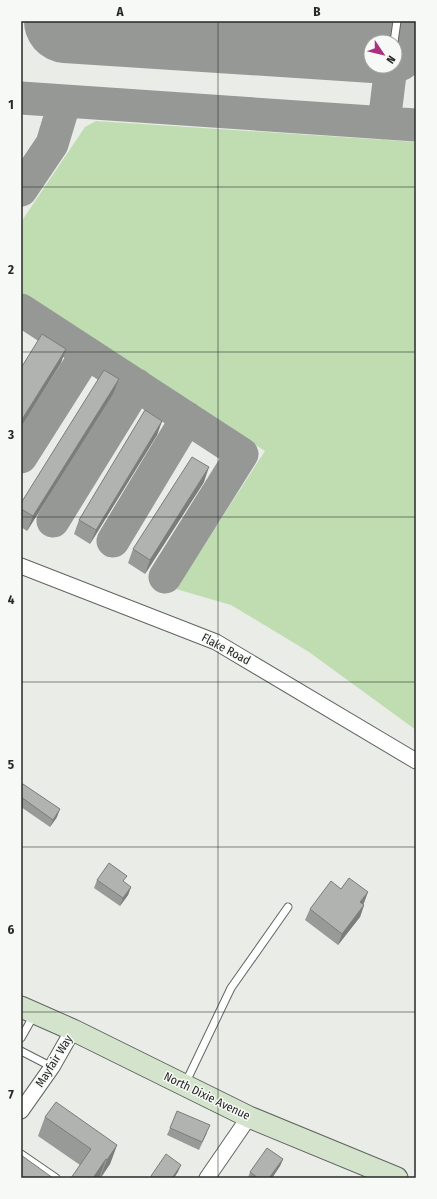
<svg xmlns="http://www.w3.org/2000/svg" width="437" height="1199" viewBox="0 0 437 1199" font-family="'Fira Sans Condensed',sans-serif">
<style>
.grass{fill:#bfddb0}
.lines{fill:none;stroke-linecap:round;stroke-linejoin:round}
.taxiway{stroke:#969896;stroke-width:33}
.runway{stroke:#969896;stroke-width:84}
.lane-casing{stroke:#616460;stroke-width:9}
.street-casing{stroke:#616460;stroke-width:17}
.secondary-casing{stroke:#616460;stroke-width:23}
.lane{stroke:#fff;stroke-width:7}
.street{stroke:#fff;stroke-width:15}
.secondary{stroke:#d4e4cc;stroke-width:21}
.wall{fill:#979a96}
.shaded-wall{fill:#7b7d7a}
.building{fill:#b0b3af;stroke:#7b7d7a}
.grid{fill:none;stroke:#272827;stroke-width:1;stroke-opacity:0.55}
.labels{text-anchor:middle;stroke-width:3;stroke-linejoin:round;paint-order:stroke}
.street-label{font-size:12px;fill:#272827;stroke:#f6f9f5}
.neatline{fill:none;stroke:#272827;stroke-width:1.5}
.grid-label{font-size:13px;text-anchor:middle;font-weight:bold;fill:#272827}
</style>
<rect width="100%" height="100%" fill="#e9ece7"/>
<path class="grass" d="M 96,121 L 416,142 L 416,730 L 309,652 L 231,605 L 176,589 L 265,451 L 21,294 L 21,222 L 85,127 Z"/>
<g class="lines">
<path class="taxiway" d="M 21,98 L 416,125
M 384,123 L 391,66
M 21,190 L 52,144 L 65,101
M 21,310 L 242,454 L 165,577
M 21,457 L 87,353
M 53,521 L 137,385
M 113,541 L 187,418"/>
<path class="runway" d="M 66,21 L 389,42"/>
<defs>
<path id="lane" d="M 394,42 L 397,21
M 21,1038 L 34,1015
M 21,1051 L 52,1067
M 185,1084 L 231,988 L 288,907
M 21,1154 L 56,1178"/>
<path id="street" d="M 21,566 L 216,642 L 416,761
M 21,1111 L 52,1067 L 73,1030
M 207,1178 L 249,1117"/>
<path id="secondary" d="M 21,1007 L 73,1030 L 249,1117 L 397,1178"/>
</defs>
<use href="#lane" class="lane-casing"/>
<use href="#street" class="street-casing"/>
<use href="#secondary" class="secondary-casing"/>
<use href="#lane" class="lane"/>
<use href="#street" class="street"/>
<use href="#secondary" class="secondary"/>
</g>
<path class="wall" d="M 119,379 L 113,394 L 27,531 L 21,527 L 21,503 Z
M 162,421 L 157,435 L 90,544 L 74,534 L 79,520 Z
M 204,482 L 145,574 L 128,563 L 133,549 Z
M 21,787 L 57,817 L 50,827 L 21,807 Z
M 97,880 L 131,887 L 128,895 L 120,906 L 94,888 Z
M 341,889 L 364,903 L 363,905 L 364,905 L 360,917 L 338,945 L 305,920 L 310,909 Z
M 45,1117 L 117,1145 L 110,1164 L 101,1178 L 71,1178 L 80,1165 L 38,1136 Z
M 170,1128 L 207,1133 L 199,1150 L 167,1135 Z
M 283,1159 L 280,1166 L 272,1178 L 248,1178 L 250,1172 Z"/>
<path class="shaded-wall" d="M 66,349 L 61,363 L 21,427 L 21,421 Z
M 119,379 L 113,394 L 27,531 L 33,516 Z
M 162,421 L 157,435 L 90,544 L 96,530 Z
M 209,467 L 204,482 L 145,574 L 150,560 Z
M 60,809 L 57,817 L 50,827 L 53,820 Z
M 131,887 L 128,895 L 120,906 L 123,898 Z
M 368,892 L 364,903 L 356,914 L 360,902 Z
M 364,905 L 360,917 L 338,945 L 342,934 Z
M 117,1145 L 110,1164 L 100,1178 L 107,1160 Z
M 106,1159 L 99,1178 L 93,1178 Z
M 283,1159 L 280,1166 L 272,1178 L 269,1178 Z
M 181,1165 L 178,1172 L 174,1178 L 172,1178 Z"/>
<path class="building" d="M 42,334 L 66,349 L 21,421 L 21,368 Z
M 104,370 L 119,379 L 33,516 L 21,509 L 21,503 Z
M 145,410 L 162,421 L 96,530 L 79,520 Z
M 192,457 L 209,467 L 150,560 L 133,549 Z
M 23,784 L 60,809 L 53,820 L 21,797 L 21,787 Z
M 109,863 L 127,876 L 123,881 L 131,887 L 123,898 L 97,880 Z
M 349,878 L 368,892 L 360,902 L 364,905 L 342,934 L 310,909 L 331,881 L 341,889 Z
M 56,1102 L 117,1145 L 107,1160 L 106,1159 L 93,1178 L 71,1178 L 91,1149 L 45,1117 Z
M 177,1111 L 210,1125 L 202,1142 L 170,1128 Z
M 267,1148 L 283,1159 L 269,1178 L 258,1178 L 250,1172 Z
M 166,1154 L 181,1165 L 172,1178 L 154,1178 L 151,1176 Z
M 21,1155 L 53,1178 L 21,1178 Z"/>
<path class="grid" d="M 218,21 L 218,1178M 21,187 L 416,187M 21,352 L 416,352M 21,517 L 416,517M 21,682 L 416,682M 21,847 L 416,847M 21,1012 L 416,1012"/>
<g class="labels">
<g class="street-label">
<text transform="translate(226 649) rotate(28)" y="4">Flake Road</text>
<text transform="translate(54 1061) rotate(-58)" y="4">Mayfair Way</text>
<text transform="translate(207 1096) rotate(26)" y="4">North Dixie Avenue</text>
</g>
</g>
<rect width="437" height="1199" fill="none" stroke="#f6f9f5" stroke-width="44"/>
<g transform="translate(383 54) rotate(125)"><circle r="19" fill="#f6f9f5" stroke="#a3a5a3"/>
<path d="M0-3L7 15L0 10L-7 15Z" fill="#ac2f80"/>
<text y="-6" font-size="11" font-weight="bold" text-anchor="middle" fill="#272827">N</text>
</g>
<rect x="22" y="22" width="393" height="1155" class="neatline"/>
<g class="grid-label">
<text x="120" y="16">A</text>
<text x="317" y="16">B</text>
<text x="11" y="109">1</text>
<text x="11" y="274">2</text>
<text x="11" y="439">3</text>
<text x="11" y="604">4</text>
<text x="11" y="769">5</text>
<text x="11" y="934">6</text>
<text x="11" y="1099">7</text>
</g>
</svg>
